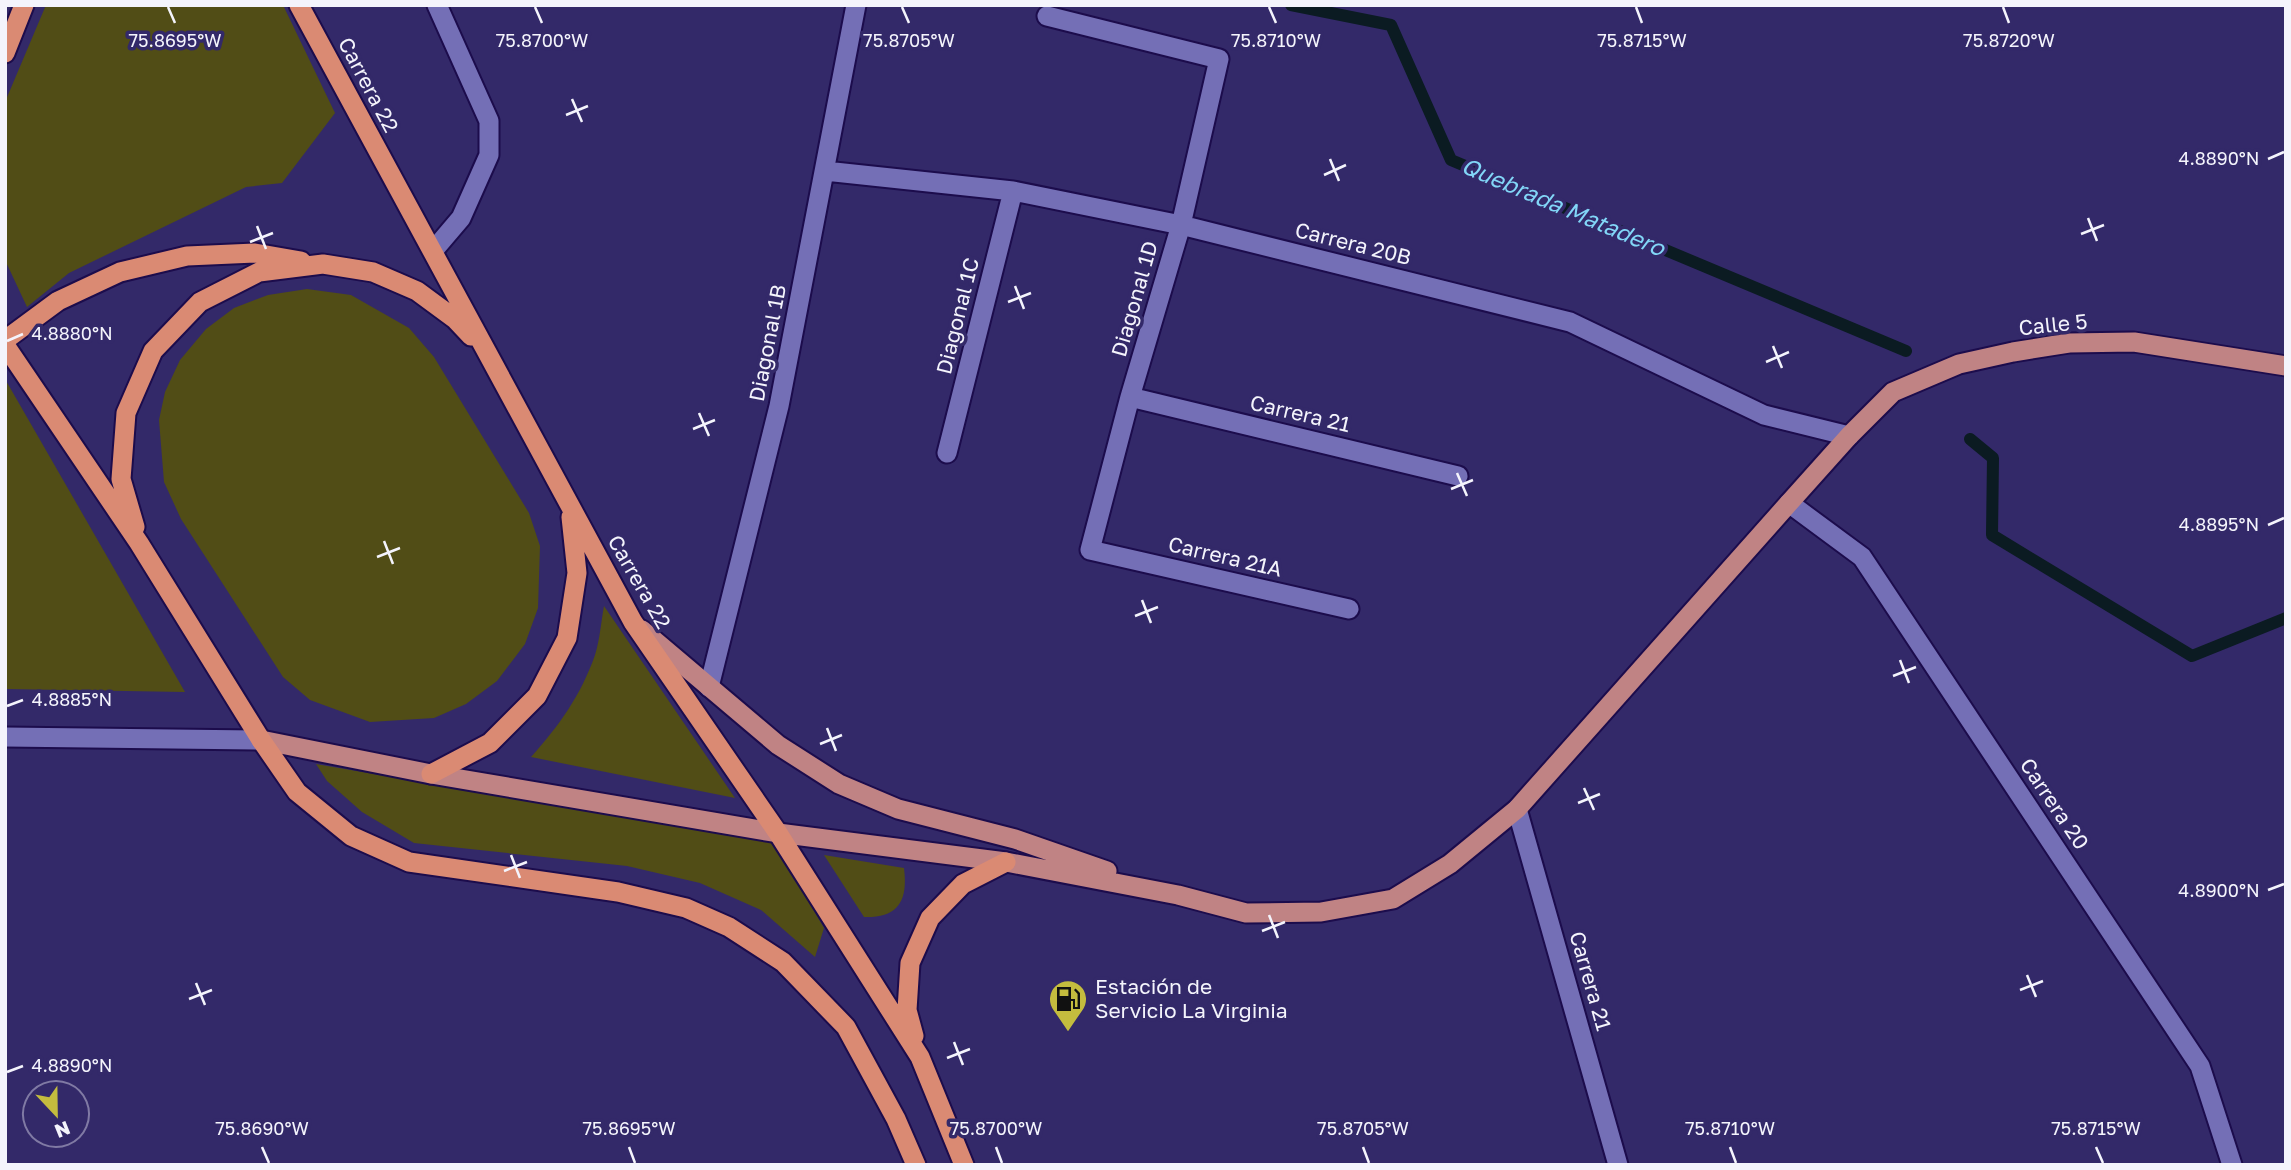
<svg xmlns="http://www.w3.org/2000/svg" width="2291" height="1170" viewBox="0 0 2291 1170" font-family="'Golos Text',sans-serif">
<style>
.green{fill:#514d16}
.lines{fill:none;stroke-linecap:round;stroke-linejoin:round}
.stream{stroke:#0b1b22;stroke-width:12}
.minor-casing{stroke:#1c0c4c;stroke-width:23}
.primary-casing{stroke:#1c0c4c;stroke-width:23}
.trunk-casing{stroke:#1c0c4c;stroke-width:23}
.minor{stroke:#746fb6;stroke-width:19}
.primary{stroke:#c08384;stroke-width:19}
.trunk{stroke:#da8a73;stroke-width:19}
.ticks{fill:none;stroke:#f4f4fc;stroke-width:2.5}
.labels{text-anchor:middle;stroke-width:7;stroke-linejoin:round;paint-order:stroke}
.street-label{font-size:21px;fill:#f4f4fc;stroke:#332969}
.poi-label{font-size:21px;fill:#f4f4fc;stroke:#332969;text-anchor:start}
.water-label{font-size:23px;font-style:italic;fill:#82d6f7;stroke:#332969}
.ticks-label{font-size:18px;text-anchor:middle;fill:#f4f4fc;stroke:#332969;stroke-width:7;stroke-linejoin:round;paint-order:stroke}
</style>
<rect width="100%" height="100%" fill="#332969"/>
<path class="green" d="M 46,5 L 283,5 L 335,113 L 282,183 L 246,187 L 69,273 L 27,307 L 5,260 L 5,102 Z
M 307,289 L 351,295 L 409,328 L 434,357 L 529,513 L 540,546 L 538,608 L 525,644 L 497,681 L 466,704 L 434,718 L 370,722 L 310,700 L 283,677 L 181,519 L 164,482 L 159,420 L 165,392 L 180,360 L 206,329 L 234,308 L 268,295 Z
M 5,379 L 185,692 L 5,689 Z
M 604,606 L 735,798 L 531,757 C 559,726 581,695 595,655 C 600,639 601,622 604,606 Z
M 316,764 L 775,843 L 824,928 L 815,957 L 761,910 L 700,883 L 627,866 L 414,843 L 362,812 L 327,781 Z
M 824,855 L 904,868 C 908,900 899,918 864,917 Z"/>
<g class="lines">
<path class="stream" d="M 1291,5 L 1391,25 L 1451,160 L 1906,351
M 1970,439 L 1993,458 L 1992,535 L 2192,656 L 2286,618"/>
<defs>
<path id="minor" d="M 1047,16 L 1219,59 L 1181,225 L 1130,397 L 1090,550 L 1349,609
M 825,171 L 1013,191 L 1181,225 L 1570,322 L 1764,415 L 1849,436
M 433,251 L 461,218 L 489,155 L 489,121 L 437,5
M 1130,397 L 1458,476
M 947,453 L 1013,191
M 1789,503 L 1862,557 L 2200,1066 L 2232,1165
M 709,687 L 779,406 L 856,5
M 5,737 L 261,740
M 1517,809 L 1618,1165"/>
<path id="primary" d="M 642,630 L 778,745 L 839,784 L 898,809 L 1015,839 L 1107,871
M 261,740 L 431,774 L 778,833 L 1006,862 L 1178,895 L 1246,913 L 1321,912 L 1393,899 L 1450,864 L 1517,809 L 1789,503 L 1849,436 L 1893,392 L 1959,364 L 2013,352 L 2069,343 L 2134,342 L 2286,366"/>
<path id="trunk" d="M 299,5 L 633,622 L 778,833 L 920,1057 L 964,1165
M 5,53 L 24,5
M 5,340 L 58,301 L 120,272 L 187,256 L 255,253 L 301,261
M 5,345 L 139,543 L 261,740 L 297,792 L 351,836 L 409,862 L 618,892 L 686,908 L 729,927 L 783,962 L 846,1027 L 896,1119 L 916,1165
M 135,527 L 121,479 L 126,413 L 153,351 L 200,302 L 259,272 L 323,264 L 373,272 L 417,291 L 455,319 L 471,336
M 431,774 L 490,743 L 537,696 L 567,638 L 577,573 L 571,517
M 914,1036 L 907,1010 L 910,963 L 930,918 L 963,884 L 1006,862"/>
</defs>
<use href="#minor" class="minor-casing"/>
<use href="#primary" class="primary-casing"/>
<use href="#trunk" class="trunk-casing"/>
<use href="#minor" class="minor"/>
<use href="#primary" class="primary"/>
<use href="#trunk" class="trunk"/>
</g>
<path class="ticks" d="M 168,7 L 175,23M 535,7 L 542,23M 902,7 L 909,23M 1269,7 L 1276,23M 1636,7 L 1642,23M 2003,7 L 2009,23M 572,99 L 582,122M 566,115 L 588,106M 1330,159 L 1339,181M 2268,159 L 2284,152M 1324,175 L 1346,165M 2088,218 L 2097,241M 257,226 L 266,249M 2081,234 L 2104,225M 250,242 L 273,233M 1015,286 L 1024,309M 1008,302 L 1031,293M 7,341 L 23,334M 1773,346 L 1782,368M 1766,362 L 1789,352M 699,413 L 709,436M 693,429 L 715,420M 1457,473 L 1467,496M 1451,489 L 1473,480M 2268,525 L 2284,518M 384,541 L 393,564M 377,557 L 400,548M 1142,600 L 1151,623M 1135,616 L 1158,607M 1900,660 L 1909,683M 1893,676 L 1916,667M 7,706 L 23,700M 827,728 L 836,751M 820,744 L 842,735M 1584,788 L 1594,810M 1578,803 L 1600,794M 511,855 L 520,878M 504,871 L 527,862M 2268,890 L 2284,884M 1269,915 L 1278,938M 1262,931 L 1285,922M 2027,975 L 2036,997M 196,983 L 205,1005M 2020,990 L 2043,981M 189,999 L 212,990M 954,1042 L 963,1065M 947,1058 L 970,1049M 7,1072 L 23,1066M 262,1147 L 269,1163M 629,1147 L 635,1163M 996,1147 L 1002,1163M 1363,1147 L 1369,1163M 1730,1147 L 1736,1163M 2096,1147 L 2103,1163"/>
<defs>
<symbol id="fuel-pin" viewBox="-11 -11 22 30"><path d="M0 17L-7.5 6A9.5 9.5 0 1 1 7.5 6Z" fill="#c4bc3e" stroke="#332969"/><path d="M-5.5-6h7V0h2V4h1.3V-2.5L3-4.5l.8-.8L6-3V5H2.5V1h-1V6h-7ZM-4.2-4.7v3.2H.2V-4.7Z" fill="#111"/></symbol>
</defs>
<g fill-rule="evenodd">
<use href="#fuel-pin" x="1046" y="977" width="44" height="60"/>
</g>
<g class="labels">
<g class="street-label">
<text transform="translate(368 85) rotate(62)" y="7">Carrera 22</text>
<text transform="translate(1353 244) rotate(14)" y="7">Carrera 20B</text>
<text transform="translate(1135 299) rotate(-74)" y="7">Diagonal 1D</text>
<text transform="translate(958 316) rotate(-76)" y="7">Diagonal 1C</text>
<text transform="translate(2053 325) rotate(-6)" y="7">Calle 5</text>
<text transform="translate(768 343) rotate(-79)" y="7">Diagonal 1B</text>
<text transform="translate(1300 414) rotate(13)" y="7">Carrera 21</text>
<text transform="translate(1225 557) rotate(13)" y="7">Carrera 21A</text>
<text transform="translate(639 582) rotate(60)" y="7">Carrera 22</text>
<text transform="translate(2054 804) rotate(56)" y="7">Carrera 20</text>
<text transform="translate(1590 981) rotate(74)" y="7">Carrera 21</text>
</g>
<g class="poi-label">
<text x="1095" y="994">Estación de<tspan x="1095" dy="24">Servicio La Virginia</tspan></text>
</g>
<g class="water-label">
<text transform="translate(1563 207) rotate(23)" y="8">Quebrada Matadero</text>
</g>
</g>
<g class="ticks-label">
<text x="175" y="47">75.8695°W</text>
<text x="542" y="47">75.8700°W</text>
<text x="909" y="47">75.8705°W</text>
<text x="1276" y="47">75.8710°W</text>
<text x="1642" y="47">75.8715°W</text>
<text x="2009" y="47">75.8720°W</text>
<text x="2219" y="165">4.8890°N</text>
<text x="72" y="340">4.8880°N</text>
<text x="2219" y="531">4.8895°N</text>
<text x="72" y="706">4.8885°N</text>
<text x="2219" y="897">4.8900°N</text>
<text x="72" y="1072">4.8890°N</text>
<text x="262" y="1135">75.8690°W</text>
<text x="629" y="1135">75.8695°W</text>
<text x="996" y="1135">75.8700°W</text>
<text x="1363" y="1135">75.8705°W</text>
<text x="1730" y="1135">75.8710°W</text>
<text x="2096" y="1135">75.8715°W</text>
</g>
<rect width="2291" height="1170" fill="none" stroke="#f4f4fc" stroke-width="14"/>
<g transform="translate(56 1114) rotate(158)"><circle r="33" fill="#332969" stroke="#807aa4" stroke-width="2"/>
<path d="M0-5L12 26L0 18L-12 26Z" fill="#c4bc3e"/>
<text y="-10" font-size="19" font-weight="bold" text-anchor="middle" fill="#f4f4fc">N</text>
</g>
</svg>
